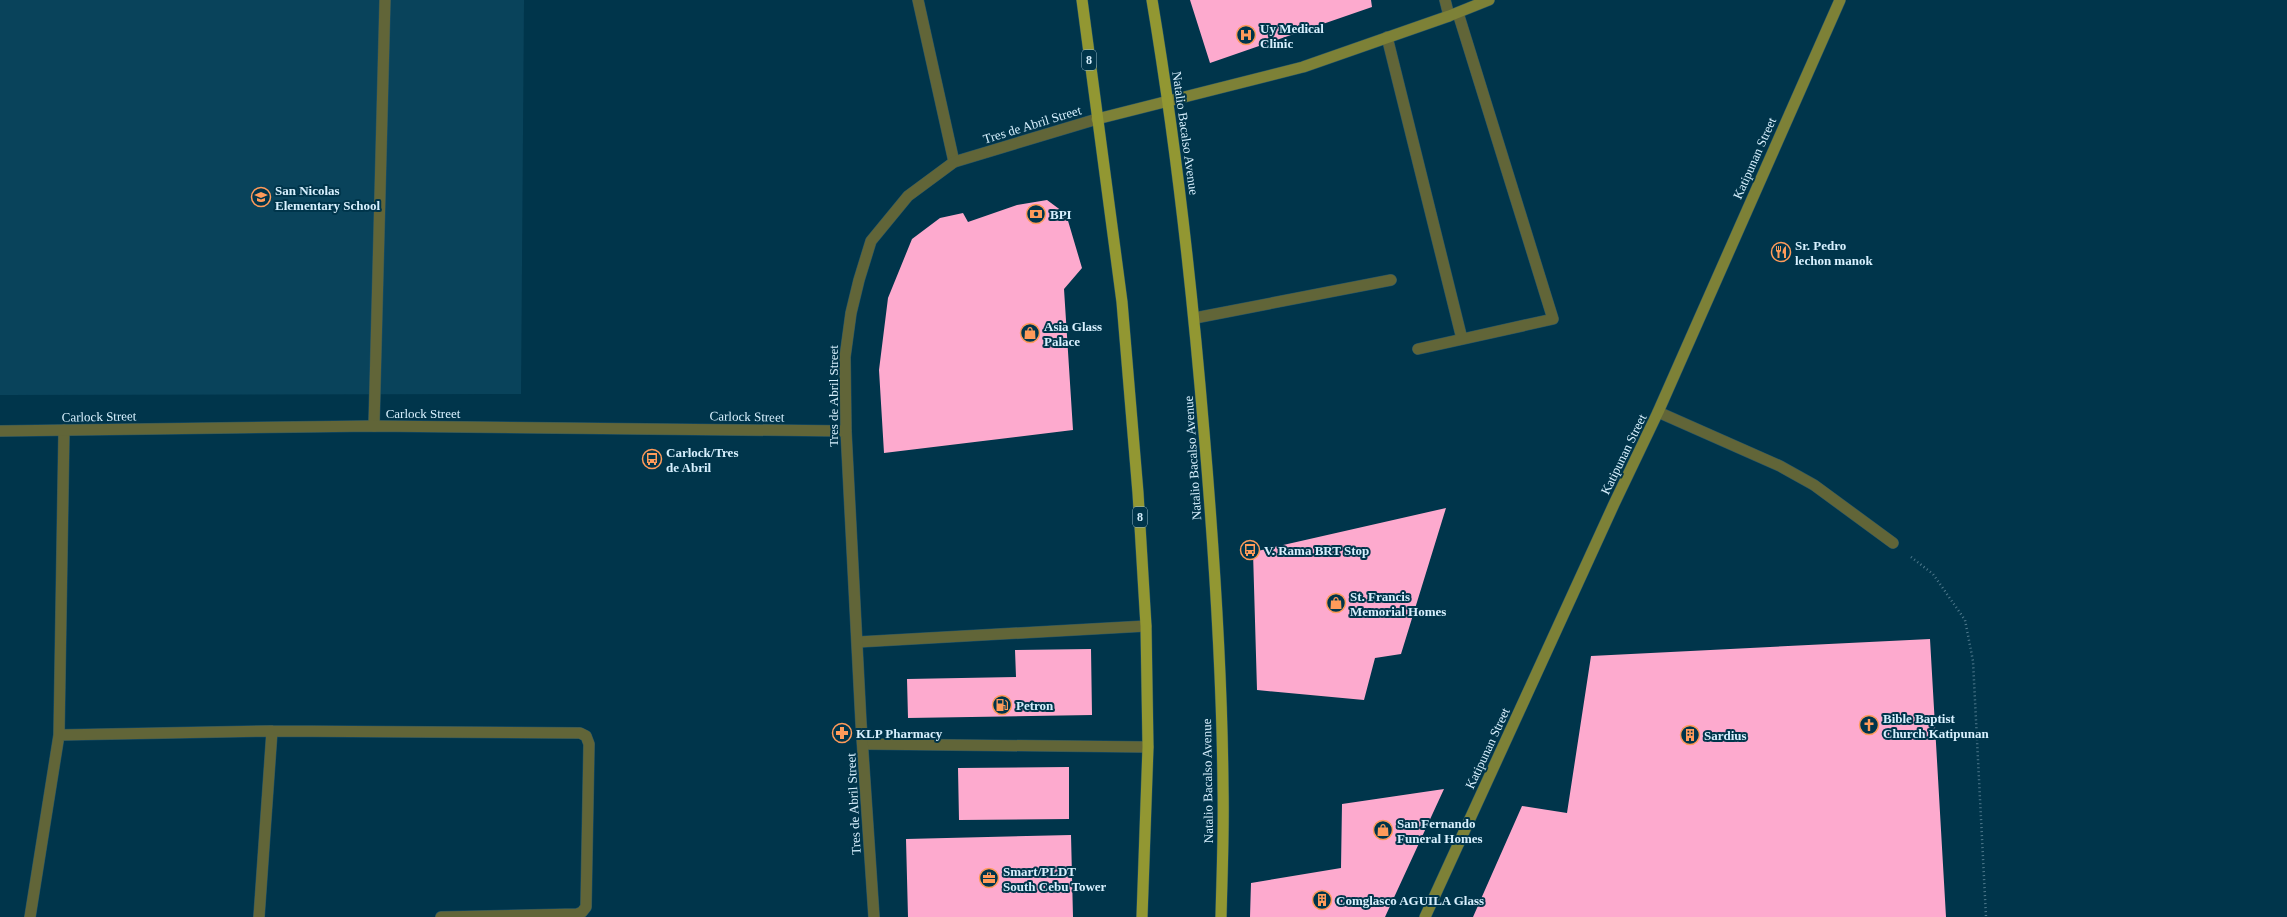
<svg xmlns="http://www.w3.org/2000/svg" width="2287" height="917" viewBox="0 0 2287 917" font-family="'Times New Roman',serif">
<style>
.built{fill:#09435b}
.building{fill:#fdaace}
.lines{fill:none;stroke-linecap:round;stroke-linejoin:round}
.service-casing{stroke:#225368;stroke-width:12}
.minor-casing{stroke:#225368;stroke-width:12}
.tertiary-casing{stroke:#225368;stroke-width:12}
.secondary-casing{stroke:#225368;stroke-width:12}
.primary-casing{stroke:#225368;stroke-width:12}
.path{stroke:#4f7a8d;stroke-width:2.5;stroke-dasharray:1 3;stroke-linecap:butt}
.service{stroke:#616538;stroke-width:11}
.minor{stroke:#616538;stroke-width:11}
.tertiary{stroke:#616538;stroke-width:11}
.secondary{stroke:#7d8137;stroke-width:11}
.primary{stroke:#929732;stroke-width:11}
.labels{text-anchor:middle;stroke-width:4;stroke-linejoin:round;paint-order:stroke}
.shield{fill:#00354b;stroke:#96b8c8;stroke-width:1}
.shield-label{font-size:12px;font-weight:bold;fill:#d7f0fe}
.poi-label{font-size:13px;font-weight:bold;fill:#d7f0fe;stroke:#00354b;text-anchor:start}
.street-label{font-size:13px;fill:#d7f0fe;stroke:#00354b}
</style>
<rect width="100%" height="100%" fill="#00354b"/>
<path class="built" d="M 0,0 L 524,0 L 521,394 L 0,395 Z"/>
<path class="building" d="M 1190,0 L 1371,0 L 1372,7 L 1210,63 Z
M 1047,200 L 1066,214 L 1082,268 L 1064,289 L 1073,430 L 884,453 L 879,370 L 888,298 L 912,239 L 940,218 L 963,213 L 968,222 L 1017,205 Z
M 1446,508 L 1401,654 L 1375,658 L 1364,700 L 1257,690 L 1253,552 Z
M 1930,639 L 1946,917 L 1473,917 L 1522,806 L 1567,813 L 1591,656 Z
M 1091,649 L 1092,715 L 908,718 L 907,679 L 1016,677 L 1015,650 Z
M 1069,767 L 1069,819 L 959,820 L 958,768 Z
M 1444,789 L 1385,917 L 1250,917 L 1251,883 L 1341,868 L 1342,804 Z
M 1071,835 L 1073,917 L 908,917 L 906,839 Z"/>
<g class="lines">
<defs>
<path id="service" d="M 1387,37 L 1462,339
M 1195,318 L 1391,280
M 1418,349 L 1553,319 L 1458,13
M 1658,412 L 1780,466 L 1814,485 L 1893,543
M 374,426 L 385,0
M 858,642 L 1146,626
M 863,744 L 1148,747"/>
<path id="minor" d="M 918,0 L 954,162
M 1445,0 L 1449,16
M 59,735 L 272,731 L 580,733 L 586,736 L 589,744 L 586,907 L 582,912 L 577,914 L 441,917
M 30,917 L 59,735 L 64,430
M 259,917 L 272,731"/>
<path id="tertiary" d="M 0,431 L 374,426 L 846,431
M 874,917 L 861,723 L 846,431 L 845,357 L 851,313 L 859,280 L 871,241 L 908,196 L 954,162 L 1097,119"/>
<path id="secondary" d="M 1097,119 L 1303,67 L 1449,16 L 1489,0
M 1425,917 L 1614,504 L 1658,412 L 1840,0"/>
<path id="primary" d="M 1082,0 L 1122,302 L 1138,493 L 1146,626 L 1148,747 L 1142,917
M 1152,0 C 1176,143 1192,287 1204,432 C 1214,550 1222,669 1223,787 C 1224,831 1222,874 1221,917"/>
</defs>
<use href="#service" class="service-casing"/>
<use href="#minor" class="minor-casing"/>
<use href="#tertiary" class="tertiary-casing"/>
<use href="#secondary" class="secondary-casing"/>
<use href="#primary" class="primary-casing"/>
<path class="path" d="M 1911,557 L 1933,574 L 1965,620 L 1973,661 L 1986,917"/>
<use href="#service" class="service"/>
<use href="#minor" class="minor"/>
<use href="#tertiary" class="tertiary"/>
<use href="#secondary" class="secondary"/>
<use href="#primary" class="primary"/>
</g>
<defs>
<symbol id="hospital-ring" viewBox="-11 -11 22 22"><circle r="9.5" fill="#00354b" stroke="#ff9b5a" stroke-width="1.5"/><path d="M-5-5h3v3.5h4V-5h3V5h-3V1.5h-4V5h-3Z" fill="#ff9b5a"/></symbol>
<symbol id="school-ring" viewBox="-11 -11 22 22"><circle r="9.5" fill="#00354b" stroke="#ff9b5a" stroke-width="1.5"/><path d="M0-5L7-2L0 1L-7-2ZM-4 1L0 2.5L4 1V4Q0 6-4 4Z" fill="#ff9b5a"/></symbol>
<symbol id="bank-ring" viewBox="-11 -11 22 22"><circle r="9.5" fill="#00354b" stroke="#ff9b5a" stroke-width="1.5"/><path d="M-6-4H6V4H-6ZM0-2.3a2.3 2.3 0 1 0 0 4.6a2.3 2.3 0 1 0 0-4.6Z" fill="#ff9b5a"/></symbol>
<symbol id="restaurant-ring" viewBox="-11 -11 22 22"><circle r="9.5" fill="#00354b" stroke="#ff9b5a" stroke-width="1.5"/><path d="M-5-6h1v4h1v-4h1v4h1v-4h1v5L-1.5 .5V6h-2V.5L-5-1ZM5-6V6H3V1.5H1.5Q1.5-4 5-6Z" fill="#ff9b5a"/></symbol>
<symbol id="shop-ring" viewBox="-11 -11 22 22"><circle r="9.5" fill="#00354b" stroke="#ff9b5a" stroke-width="1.5"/><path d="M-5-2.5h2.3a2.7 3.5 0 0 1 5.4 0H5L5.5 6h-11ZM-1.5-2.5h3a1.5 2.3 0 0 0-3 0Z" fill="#ff9b5a"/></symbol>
<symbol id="bus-ring" viewBox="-11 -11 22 22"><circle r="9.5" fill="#00354b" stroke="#ff9b5a" stroke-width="1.5"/><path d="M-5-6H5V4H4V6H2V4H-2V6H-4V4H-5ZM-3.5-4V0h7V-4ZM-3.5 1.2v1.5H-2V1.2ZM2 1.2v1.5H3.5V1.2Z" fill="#ff9b5a"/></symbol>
<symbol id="fuel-ring" viewBox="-11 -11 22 22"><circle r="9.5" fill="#00354b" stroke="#ff9b5a" stroke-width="1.5"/><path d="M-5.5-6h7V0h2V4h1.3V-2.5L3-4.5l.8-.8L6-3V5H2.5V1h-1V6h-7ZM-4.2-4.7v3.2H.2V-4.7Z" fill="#ff9b5a"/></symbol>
<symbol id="church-ring" viewBox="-11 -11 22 22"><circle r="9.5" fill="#00354b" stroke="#ff9b5a" stroke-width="1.5"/><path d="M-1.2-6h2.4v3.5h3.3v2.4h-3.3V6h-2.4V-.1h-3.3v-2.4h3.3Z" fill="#ff9b5a"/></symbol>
<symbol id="pharmacy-ring" viewBox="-11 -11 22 22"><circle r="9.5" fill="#00354b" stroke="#ff9b5a" stroke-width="1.5"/><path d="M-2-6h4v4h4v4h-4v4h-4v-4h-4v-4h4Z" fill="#ff9b5a"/></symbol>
<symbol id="building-ring" viewBox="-11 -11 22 22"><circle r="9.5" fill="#00354b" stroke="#ff9b5a" stroke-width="1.5"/><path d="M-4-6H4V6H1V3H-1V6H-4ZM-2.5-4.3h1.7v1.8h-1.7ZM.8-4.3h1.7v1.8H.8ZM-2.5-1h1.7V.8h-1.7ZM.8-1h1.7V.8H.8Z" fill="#ff9b5a"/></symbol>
<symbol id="office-ring" viewBox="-11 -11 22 22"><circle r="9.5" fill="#00354b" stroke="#ff9b5a" stroke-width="1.5"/><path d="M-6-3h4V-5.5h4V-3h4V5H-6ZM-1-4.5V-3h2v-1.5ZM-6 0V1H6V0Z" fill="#ff9b5a"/></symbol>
</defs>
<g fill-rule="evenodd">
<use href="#hospital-ring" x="1235" y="24" width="22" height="22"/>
<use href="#school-ring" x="250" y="186" width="22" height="22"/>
<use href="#bank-ring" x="1025" y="203" width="22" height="22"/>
<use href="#restaurant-ring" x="1770" y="241" width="22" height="22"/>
<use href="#shop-ring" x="1019" y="322" width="22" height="22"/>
<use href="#bus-ring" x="641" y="448" width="22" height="22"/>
<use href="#bus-ring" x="1239" y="539" width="22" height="22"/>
<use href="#shop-ring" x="1325" y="592" width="22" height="22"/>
<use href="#fuel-ring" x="991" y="694" width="22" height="22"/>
<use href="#church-ring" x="1858" y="714" width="22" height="22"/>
<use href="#pharmacy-ring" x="831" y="722" width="22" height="22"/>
<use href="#building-ring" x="1679" y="724" width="22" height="22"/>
<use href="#shop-ring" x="1372" y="819" width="22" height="22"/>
<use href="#office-ring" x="978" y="867" width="22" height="22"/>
<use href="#building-ring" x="1311" y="889" width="22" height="22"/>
</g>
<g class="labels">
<g class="shield">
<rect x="1082" y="50" width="14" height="20" rx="3"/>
<rect x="1133" y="507" width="14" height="20" rx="3"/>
</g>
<g class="shield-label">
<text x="1089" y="64">8</text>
<text x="1140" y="521">8</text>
</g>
<g class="poi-label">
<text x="1260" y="33">Uy Medical<tspan x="1260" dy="15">Clinic</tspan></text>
<text x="275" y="195">San Nicolas<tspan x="275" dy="15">Elementary School</tspan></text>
<text x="1050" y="219">BPI</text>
<text x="1795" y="250">Sr. Pedro<tspan x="1795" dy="15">lechon manok</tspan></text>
<text x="1044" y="331">Asia Glass<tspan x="1044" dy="15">Palace</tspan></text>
<text x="666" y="457">Carlock/Tres<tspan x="666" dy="15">de Abril</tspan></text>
<text x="1264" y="555">V. Rama BRT Stop</text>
<text x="1350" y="601">St. Francis<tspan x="1350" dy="15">Memorial Homes</tspan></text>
<text x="1016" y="710">Petron</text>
<text x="1883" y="723">Bible Baptist<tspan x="1883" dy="15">Church Katipunan</tspan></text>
<text x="856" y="738">KLP Pharmacy</text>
<text x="1704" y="740">Sardius</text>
<text x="1397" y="828">San Fernando<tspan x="1397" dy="15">Funeral Homes</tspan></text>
<text x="1003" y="876">Smart/PLDT<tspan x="1003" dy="15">South Cebu Tower</tspan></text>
<text x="1336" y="905">Comglasco AGUILA Glass</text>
</g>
<g class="street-label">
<text transform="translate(1032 124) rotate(-17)" y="5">Tres de Abril Street</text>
<text transform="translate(1186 133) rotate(82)" y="5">Natalio Bacalso Avenue</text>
<text transform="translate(1754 158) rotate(-66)" y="5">Katipunan Street</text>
<text transform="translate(833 396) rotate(-90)" y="5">Tres de Abril Street</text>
<text x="423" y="418">Carlock Street</text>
<text transform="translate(99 416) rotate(-1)" y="5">Carlock Street</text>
<text transform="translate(747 416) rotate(1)" y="5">Carlock Street</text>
<text transform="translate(1623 454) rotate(-64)" y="5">Katipunan Street</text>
<text transform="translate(1192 458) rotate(-94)" y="5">Natalio Bacalso Avenue</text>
<text transform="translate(1487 748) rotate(-65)" y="5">Katipunan Street</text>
<text transform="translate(1207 781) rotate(-91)" y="5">Natalio Bacalso Avenue</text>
<text transform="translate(853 804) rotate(-93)" y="5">Tres de Abril Street</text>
</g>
</g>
</svg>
